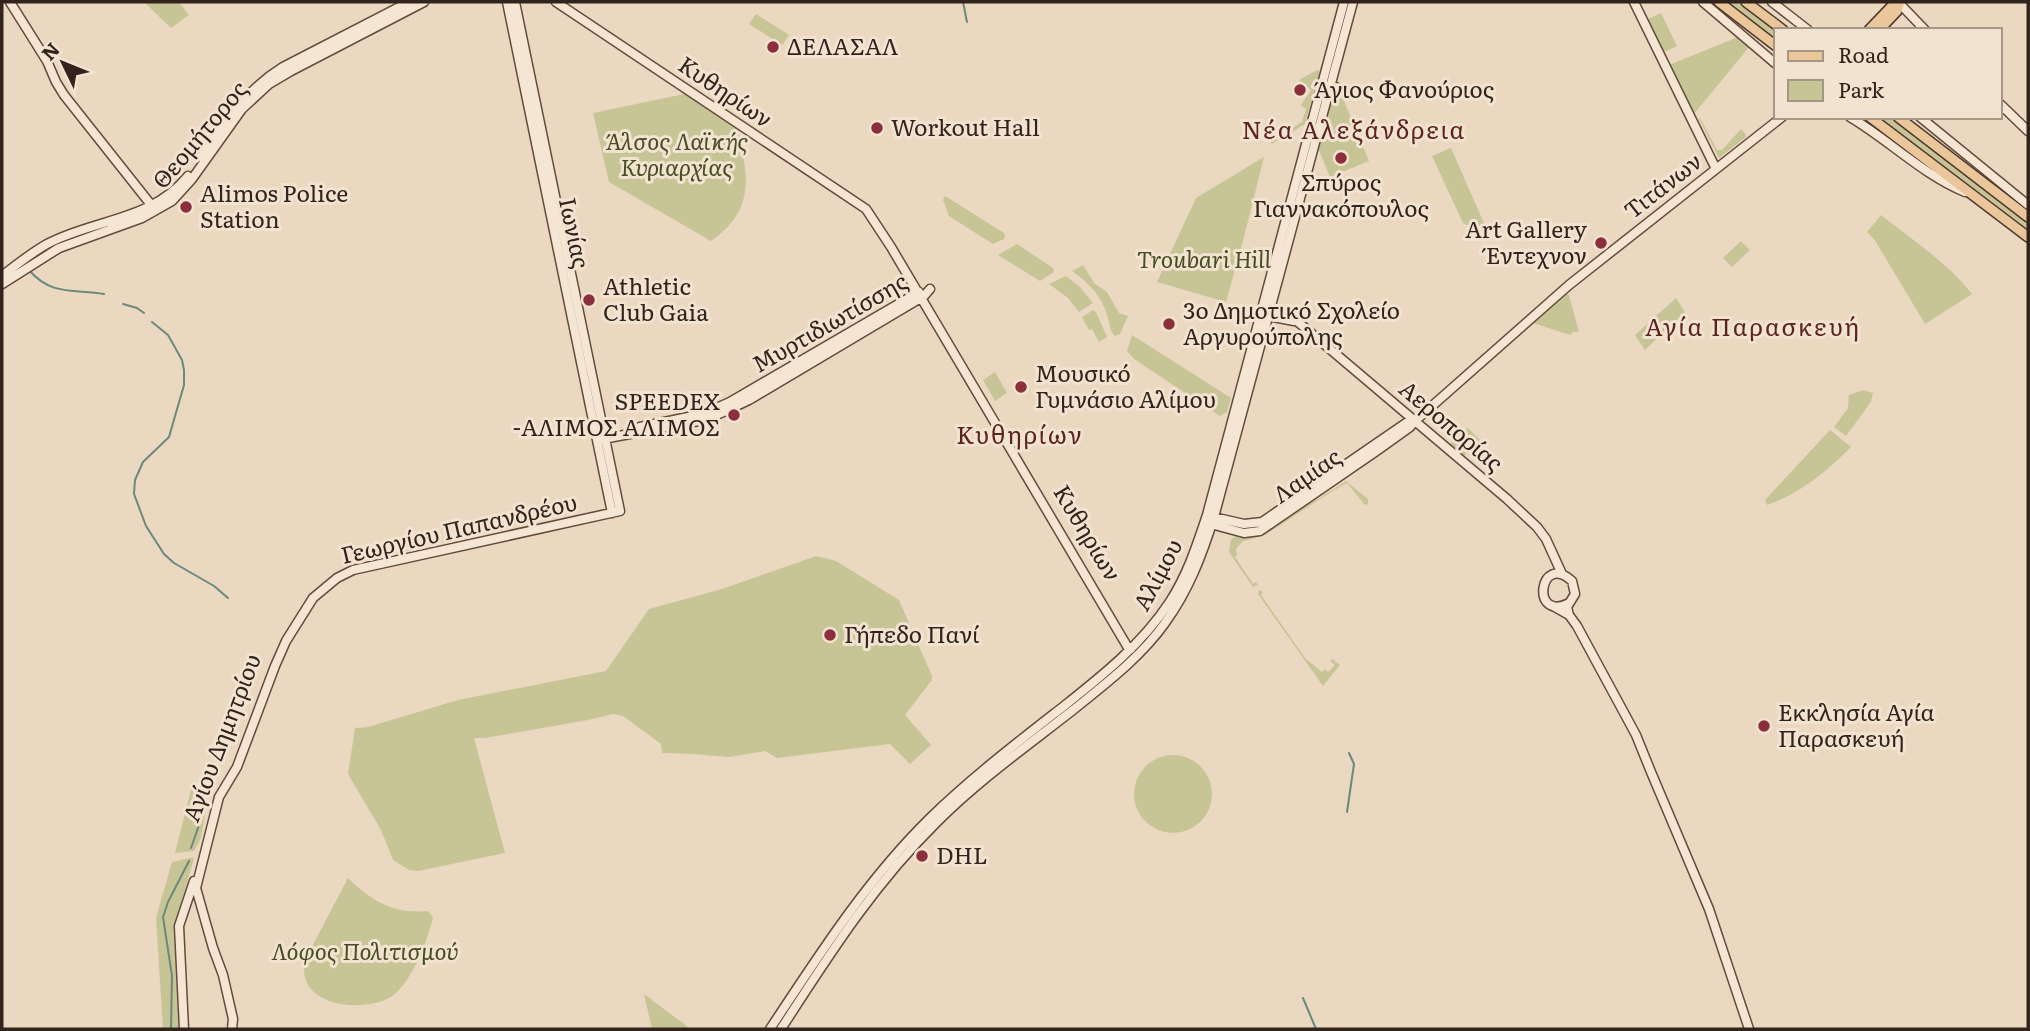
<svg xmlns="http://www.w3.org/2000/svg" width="2030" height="1031" viewBox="0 0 2030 1031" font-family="Literata,serif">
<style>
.green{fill:#c7c596}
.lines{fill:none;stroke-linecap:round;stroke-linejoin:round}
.stream{stroke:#6b897d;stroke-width:2}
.secondary-casing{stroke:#634b3d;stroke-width:11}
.primary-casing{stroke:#4f392e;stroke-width:12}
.secondary{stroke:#f5e6d3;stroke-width:8}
.primary{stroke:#ebc69b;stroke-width:9}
.poi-dot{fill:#8c2f3d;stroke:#f2e3d0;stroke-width:2.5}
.labels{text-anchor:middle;stroke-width:6;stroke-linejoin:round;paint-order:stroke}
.poi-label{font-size:23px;fill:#32241d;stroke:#f2e3d0;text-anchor:start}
.street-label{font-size:23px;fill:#32241d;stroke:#f2e3d0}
.park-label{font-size:23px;font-style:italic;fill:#494d25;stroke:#f2e3d0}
.neighbourhood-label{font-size:24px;letter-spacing:2px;fill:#5b2420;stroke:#f2e3d0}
</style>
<rect width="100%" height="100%" fill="#ead8c1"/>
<path class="green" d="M 144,2 L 179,2 L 189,15 L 171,28 Z
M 1728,2 L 1739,2 L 1776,30 L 1776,39 Z
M 1661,13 L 1677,46 L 1662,53 L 1646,20 Z
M 756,14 L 789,35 L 782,45 L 749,24 Z
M 1738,37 L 1749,47 L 1694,114 L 1669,65 Z
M 1317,70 L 1320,71 L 1305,124 L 1272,144 L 1267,136 L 1271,134 L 1275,139 L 1302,122 L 1306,109 L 1301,105 L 1311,90 L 1299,80 Z
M 689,93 L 737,125 C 747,173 758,208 711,241 L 609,182 L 593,113 Z
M 1333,94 L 1341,96 L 1344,101 L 1369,161 L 1330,177 L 1318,148 L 1330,98 Z
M 1880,117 L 1891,117 L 2028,221 L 2028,230 Z
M 1700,118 L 1717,150 L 1722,150 L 1741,129 L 1745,133 L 1746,137 L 1719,158 L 1699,119 Z
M 1451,148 L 1487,230 L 1483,232 L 1463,223 L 1432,156 Z
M 1264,157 L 1244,237 L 1226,302 L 1157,282 L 1196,198 Z
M 945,196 L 1004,233 L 1005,235 L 1004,239 L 993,244 L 949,216 L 943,200 Z
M 1881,215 C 1912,240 1947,262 1972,294 L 1925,324 L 1874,239 L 1867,232 Z
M 1741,241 L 1750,250 L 1732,267 L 1723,258 Z
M 1017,244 L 1053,268 L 1054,272 L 1040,281 L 998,255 Z
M 1083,265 L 1094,283 L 1107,292 L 1119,313 L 1128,316 L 1120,334 L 1115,336 C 1109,330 1110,323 1107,315 C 1101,295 1089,283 1072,271 Z
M 1066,276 L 1080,287 L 1093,303 L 1079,312 L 1068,298 L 1049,284 Z
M 1565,293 L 1569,295 L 1579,332 L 1573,332 L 1570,335 L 1533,323 Z
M 1676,298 L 1685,312 L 1645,350 L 1635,335 Z
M 1093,310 L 1096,312 L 1107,337 L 1099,342 L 1092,329 L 1089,330 L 1082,317 Z
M 1132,335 L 1231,398 L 1227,412 L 1220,416 L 1134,359 L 1127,351 Z
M 995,372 L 1007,393 L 995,401 L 983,380 Z
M 1863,390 L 1873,393 L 1871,402 L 1846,436 L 1834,427 L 1848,408 L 1849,395 Z
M 1468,428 L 1480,440 L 1464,456 L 1451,445 L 1451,442 Z
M 1830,430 L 1851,447 C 1826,472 1801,493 1767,505 L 1765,500 Z
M 1346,481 L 1368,499 L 1368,504 L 1365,505 L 1347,483 C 1334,490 1320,499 1308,507 C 1286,520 1269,537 1243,541 L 1236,549 L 1237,555 L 1235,557 L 1253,584 L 1256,582 L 1258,585 L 1253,587 L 1229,552 L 1231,539 L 1238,535 L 1250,537 L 1263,534 L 1306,505 L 1320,498 Z
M 816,556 L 836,561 L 899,600 L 932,676 L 932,680 L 905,715 L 931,745 L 910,764 L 890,744 L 777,758 L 765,751 L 729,757 L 692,754 L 662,753 L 661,744 L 623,716 L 613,714 L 588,720 L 485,738 L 474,738 L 505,853 L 418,871 L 409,870 L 393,860 L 381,830 L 348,774 L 355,728 L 368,727 L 458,700 L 606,671 L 649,609 L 722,589 Z
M 1259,590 L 1263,592 L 1261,595 L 1305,658 L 1322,672 L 1325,669 L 1328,672 L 1335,665 L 1330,661 L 1332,659 L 1340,665 L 1323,686 L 1258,594 Z
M1134 794a39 39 0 1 1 78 0a39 39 0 1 1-78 0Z
M 193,782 L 206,797 L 207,802 L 201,838 L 194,851 L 175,853 Z
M 190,858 L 194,858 L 174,929 L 179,1029 L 163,1029 L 156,918 L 172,862 Z
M 348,878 C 373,902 393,914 428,911 L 433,917 C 428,940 411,984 391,997 C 362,1014 292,1006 306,958 Z
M 644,994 L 688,1027 L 687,1029 L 652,1029 Z"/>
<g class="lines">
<path class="stream" d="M 963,2 L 967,22
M 29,270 C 51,296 74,289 104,294
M 123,304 L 137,308 L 144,313
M 152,322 L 168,335 L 182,360 L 184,370 L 184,385 L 169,437 L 143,462 L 135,480 L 134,494 L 146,526 L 164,554 L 174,563 L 214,586 L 228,598
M 1347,812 L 1354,764 L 1349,753
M 191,848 L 199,825 L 203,800
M 1303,998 L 1316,1029
M 171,1029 L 172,976 L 163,917 L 168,902 L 189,861"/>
<defs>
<path id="secondary" d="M 10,2 L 47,61 L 56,82 L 64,95 L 152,206
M 507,2 L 612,513
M 556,2 L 866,209 L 891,247 L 1127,646 L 1131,649
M 1634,2 L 1716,169
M 1703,2 L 1776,64
M 1772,2 L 1808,30
M 1899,3 L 1925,30
M 1329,91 L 1335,87 L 1346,91
M 2000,104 L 2028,131
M 1850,117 C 1889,140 1922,174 1965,192
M 1920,117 L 2028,205
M 201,157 C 226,120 245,91 283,67 L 409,2
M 2,276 C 16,265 31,253 47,244 C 94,219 152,221 188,176
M 2,284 L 59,248 L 142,218 L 172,201 L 192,179 L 242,109 L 269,84 L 291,71 L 424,2
M 1264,306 L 1287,314 L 1298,322 L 1507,499 L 1537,527 L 1546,539 L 1562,574
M 1262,315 L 1294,321
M 640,427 L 703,414 L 730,402 L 919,292
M 603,439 L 704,420 L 726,411 L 749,400 L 924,296 L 930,289
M 1209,516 L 1244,524 L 1262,522 L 1406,423 L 1415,421
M 1207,523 L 1244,533 L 1260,531 L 1378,450 L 1410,427 L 1415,421 L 1569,285 L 1782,117
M 1569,603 C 1530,623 1539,551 1572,581 L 1575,594 L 1567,607 L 1569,615
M 1553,606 L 1569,615 L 1577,626 L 1636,735 L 1651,772 L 1709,909 L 1749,1029
M 184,1029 L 179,926 L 194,881
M 232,1029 L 233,1019 L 223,975 L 213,948 L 196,888 L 219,797 L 237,767 L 275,666 L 286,641 L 313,598 L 337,578 L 353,570 L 620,511 L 515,2
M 770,1029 C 819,955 866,881 930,818 C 971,778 1018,742 1064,706 C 1102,676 1142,644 1169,603 C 1187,576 1197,545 1207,515 L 1344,2
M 781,1029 C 829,955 873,885 937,822 C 978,781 1027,746 1073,710 C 1105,684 1141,657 1165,623 C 1189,590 1202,555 1214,517 L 1353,2"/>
<path id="primary" d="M 1719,2 L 1776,46
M 1746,2 L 1783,30
M 1869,30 L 1892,6 L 1900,2
M 1879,30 L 1897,11 L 1899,3
M 1870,117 L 2028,237
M 1898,117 L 2028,217"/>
</defs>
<use href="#secondary" class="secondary-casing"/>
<use href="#primary" class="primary-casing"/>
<use href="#secondary" class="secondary"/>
<use href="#primary" class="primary"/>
</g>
<g class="poi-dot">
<circle cx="773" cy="47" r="7"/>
<circle cx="1300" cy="90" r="7"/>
<circle cx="877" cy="128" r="7"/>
<circle cx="1341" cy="158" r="7"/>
<circle cx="186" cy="207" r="7"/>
<circle cx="1601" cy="243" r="7"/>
<circle cx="589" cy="300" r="7"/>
<circle cx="1169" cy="324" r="7"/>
<circle cx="1021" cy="387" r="7"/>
<circle cx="734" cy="415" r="7"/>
<circle cx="830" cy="635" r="7"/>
<circle cx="1764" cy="726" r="7"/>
<circle cx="922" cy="856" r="7"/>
</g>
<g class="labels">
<g class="poi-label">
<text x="787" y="55">ΔΕΛΑΣΑΛ</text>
<text x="1314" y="98">Άγιος Φανούριος</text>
<text x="891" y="136">Workout Hall</text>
<text x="1341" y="191" text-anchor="middle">Σπύρος<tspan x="1341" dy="26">Γιαννακόπουλος</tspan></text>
<text x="200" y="202">Alimos Police<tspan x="200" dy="26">Station</tspan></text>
<text x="1587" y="238" text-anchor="end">Art Gallery<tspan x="1587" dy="26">Έντεχνον</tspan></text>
<text x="603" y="295">Athletic<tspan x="603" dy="26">Club Gaia</tspan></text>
<text x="1183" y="319">3ο Δημοτικό Σχολείο<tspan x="1183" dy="26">Αργυρούπολης</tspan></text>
<text x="1035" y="382">Μουσικό<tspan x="1035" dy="26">Γυμνάσιο Αλίμου</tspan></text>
<text x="720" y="410" text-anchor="end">SPEEDEX<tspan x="720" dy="26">-ΑΛΙΜΟΣ ΑΛΙΜΟΣ</tspan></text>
<text x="844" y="643">Γήπεδο Πανί</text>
<text x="1778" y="721">Εκκλησία Αγία<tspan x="1778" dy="26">Παρασκευή</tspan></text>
<text x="936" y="864">DHL</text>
</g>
<g class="street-label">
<text transform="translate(725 92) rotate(34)" y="8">Κυθηρίων</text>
<text transform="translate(200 135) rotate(-50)" y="8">Θεομήτορος</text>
<text transform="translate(1663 186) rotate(-38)" y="8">Τιτάνων</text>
<text transform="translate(574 233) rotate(78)" y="8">Ιωνίας</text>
<text transform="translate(830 323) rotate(-30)" y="8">Μυρτιδιωτίσσης</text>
<text transform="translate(1451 426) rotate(40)" y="8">Αεροπορίας</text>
<text transform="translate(1307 476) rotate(-35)" y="8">Λαμίας</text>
<text transform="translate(459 529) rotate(-13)" y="8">Γεωργίου Παπανδρέου</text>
<text transform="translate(1087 533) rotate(59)" y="8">Κυθηρίων</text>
<text transform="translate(1158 575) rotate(-62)" y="8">Αλίμου</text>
<text transform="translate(222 738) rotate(-69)" y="8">Αγίου Δημητρίου</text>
</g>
<g class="park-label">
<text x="677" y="150">Άλσος Λαϊκής<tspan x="677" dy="26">Κυριαρχίας</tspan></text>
<text x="1204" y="268">Troubari Hill</text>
<text x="365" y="960">Λόφος Πολιτισμού</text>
</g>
<g class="neighbourhood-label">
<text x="1354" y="139">Νέα Αλεξάνδρεια</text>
<text x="1753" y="336">Αγία Παρασκευή</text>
<text x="1020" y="444">Κυθηρίων</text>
</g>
</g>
<rect width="2030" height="1031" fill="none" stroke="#32241d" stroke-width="7"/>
<rect x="1774" y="28" width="228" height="91" fill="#f2e3d0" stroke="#a59788" stroke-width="2"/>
<rect x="1788" y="51" width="35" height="10" fill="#ebc69b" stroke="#a59788" stroke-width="2"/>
<text x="1838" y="63" font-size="21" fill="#32241d">Road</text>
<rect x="1788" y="80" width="35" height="21" fill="#c7c596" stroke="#a59788" stroke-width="2"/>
<text x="1838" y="98" font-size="21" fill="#32241d">Park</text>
<g transform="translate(63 63) rotate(313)" stroke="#f2e3d0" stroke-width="5" paint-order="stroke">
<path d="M0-5L12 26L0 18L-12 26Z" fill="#32241d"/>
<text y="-10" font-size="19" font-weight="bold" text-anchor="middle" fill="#32241d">N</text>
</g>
</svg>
